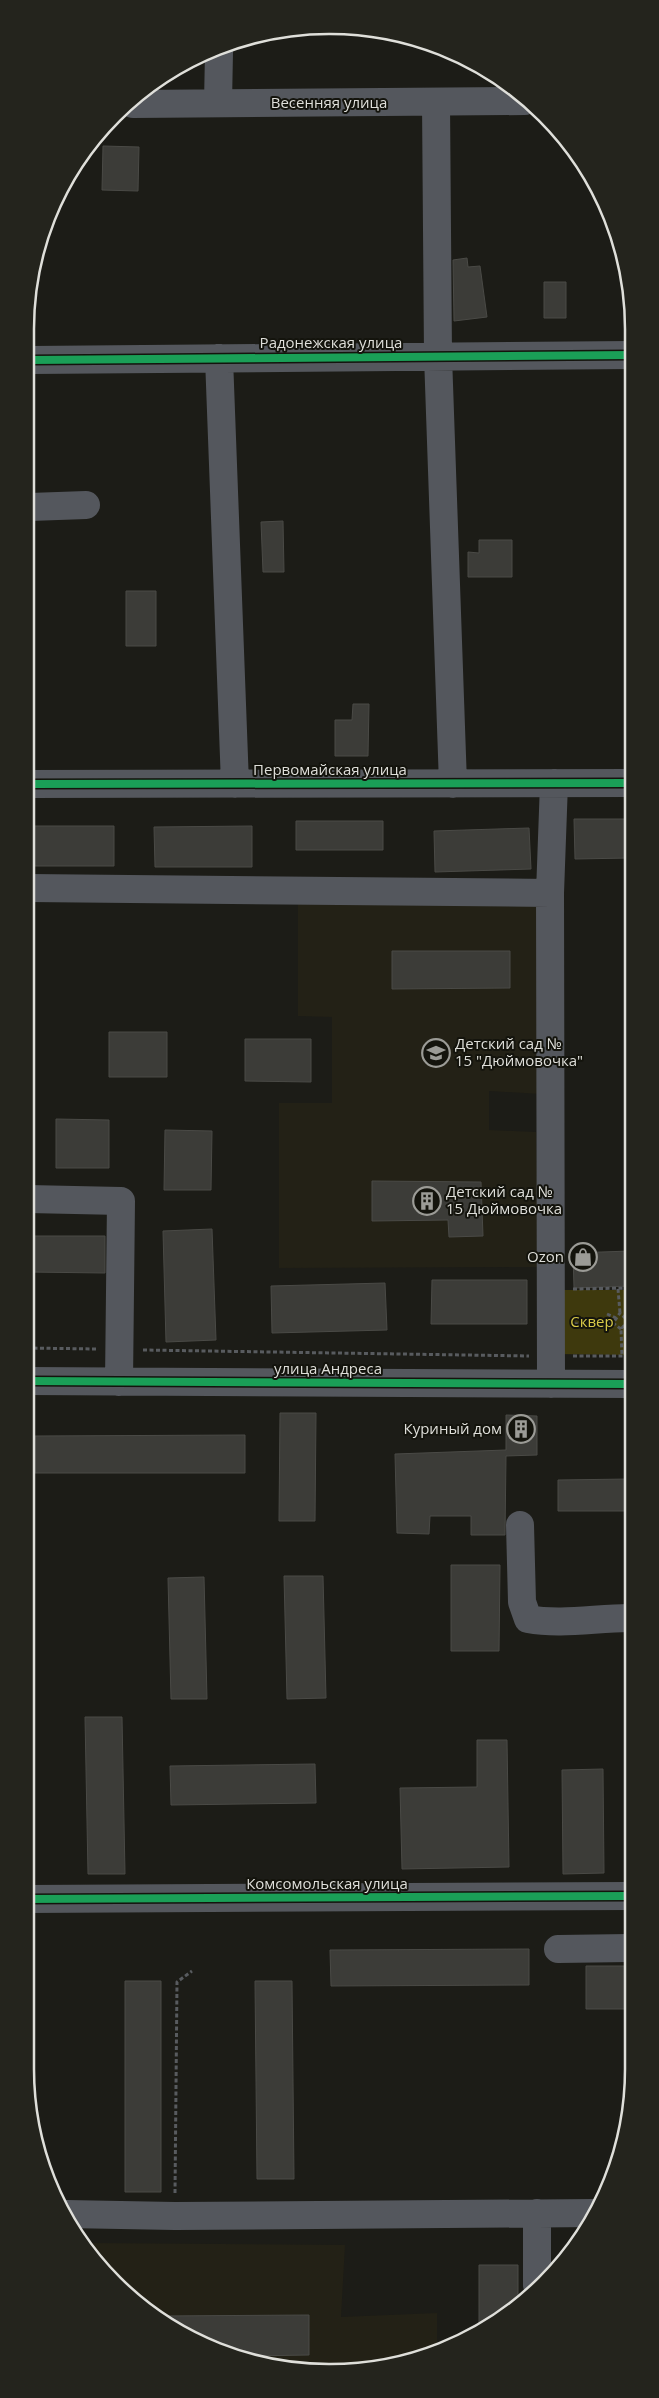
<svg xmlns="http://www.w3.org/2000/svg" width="659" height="2398" viewBox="0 0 659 2398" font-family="'Open Sans',sans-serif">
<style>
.built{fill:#232116}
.green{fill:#3e390d}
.building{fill:#3c3c38;stroke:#4a4a46}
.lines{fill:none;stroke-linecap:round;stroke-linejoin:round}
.path{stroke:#585b5f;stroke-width:3;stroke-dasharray:4 2.5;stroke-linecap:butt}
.minor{stroke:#54575d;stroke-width:28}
.cycleway-casing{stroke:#14140d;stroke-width:11}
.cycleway{stroke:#1a9f57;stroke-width:8}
.labels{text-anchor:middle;stroke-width:4;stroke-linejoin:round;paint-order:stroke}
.street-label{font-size:15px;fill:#dfdfda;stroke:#14140d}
.poi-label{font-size:15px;fill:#dfdfda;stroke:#14140d;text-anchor:start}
.park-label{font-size:15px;fill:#d9ca48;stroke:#14140d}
.rim{fill:none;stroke:#dfdfda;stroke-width:2.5}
</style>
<rect width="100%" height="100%" fill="#1c1c17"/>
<path class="built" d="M 298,903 L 539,903 L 540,1094 L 489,1091 L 489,1130 L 536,1132 L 539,1267 L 279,1268 L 279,1103 L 332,1103 L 332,1017 L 298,1016 Z
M 84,2243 L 345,2245 L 341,2317 L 437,2313 L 437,2348 L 409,2363 L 309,2372 L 195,2341 L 101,2269 Z"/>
<path class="green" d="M 554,1290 L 630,1290 L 630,1355 L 556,1354 Z"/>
<path class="building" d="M 103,146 L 139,147 L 138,191 L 102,190 Z
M 467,258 L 468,267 L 480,266 L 487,317 L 454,321 L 453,260 Z
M 544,282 L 566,282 L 566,318 L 544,318 Z
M 283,521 L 284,572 L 263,572 L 261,522 Z
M 479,540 L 512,540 L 512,577 L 468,577 L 468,552 L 479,553 Z
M 126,591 L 156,591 L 156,646 L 126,646 Z
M 353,704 L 369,704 L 368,756 L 335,756 L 335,720 L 352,720 Z
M 574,819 L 630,819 L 630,858 L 575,859 Z
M 296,821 L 383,821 L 383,850 L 296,850 Z
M 29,826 L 114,826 L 114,866 L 29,866 Z
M 252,826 L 252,867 L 155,867 L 154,827 Z
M 529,828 L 531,869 L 435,872 L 434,831 Z
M 392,951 L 510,951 L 510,988 L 392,989 Z
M 109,1032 L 167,1032 L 167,1077 L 109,1077 Z
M 245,1039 L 311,1039 L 311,1082 L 245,1081 Z
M 56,1119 L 109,1120 L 109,1168 L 56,1168 Z
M 165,1130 L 212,1131 L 211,1190 L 164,1190 Z
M 372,1181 L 481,1182 L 483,1236 L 449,1237 L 448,1220 L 372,1221 Z
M 212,1229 L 216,1340 L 166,1342 L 163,1231 Z
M 28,1236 L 105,1236 L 105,1273 L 28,1272 Z
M 630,1251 L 630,1286 L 574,1288 L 573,1253 Z
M 432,1280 L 527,1280 L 527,1324 L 431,1324 Z
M 385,1283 L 387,1330 L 272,1333 L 271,1286 Z
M 280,1413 L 316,1413 L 315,1521 L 279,1521 Z
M 506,1415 L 537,1416 L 537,1455 L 506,1456 L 505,1535 L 471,1535 L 471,1516 L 430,1516 L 429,1534 L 397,1533 L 395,1454 L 506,1450 Z
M 245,1435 L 245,1473 L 35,1473 L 35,1436 Z
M 629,1479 L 629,1511 L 558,1511 L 558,1480 Z
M 451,1565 L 500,1565 L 499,1651 L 451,1651 Z
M 284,1576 L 323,1576 L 326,1698 L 287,1699 Z
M 204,1577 L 207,1699 L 171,1699 L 168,1578 Z
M 85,1717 L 122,1717 L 125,1874 L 88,1874 Z
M 477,1740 L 507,1740 L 509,1867 L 402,1869 L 400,1788 L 477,1787 Z
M 315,1764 L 316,1803 L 171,1805 L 170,1766 Z
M 603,1769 L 604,1873 L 563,1874 L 562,1770 Z
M 529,1949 L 529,1985 L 331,1986 L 330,1950 Z
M 586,1966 L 628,1966 L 628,2009 L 586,2009 Z
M 125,1981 L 161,1981 L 161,2192 L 125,2192 Z
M 255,1981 L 292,1981 L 294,2179 L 257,2179 Z
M 479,2265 L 518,2265 L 518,2307 L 479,2328 Z
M 309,2315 L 309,2355 L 248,2356 L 195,2341 L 161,2316 Z"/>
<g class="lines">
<path class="path" d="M 573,1289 L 630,1288
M 618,1289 L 620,1313
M 607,1314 L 616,1318
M 574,1324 L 613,1323
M 621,1329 L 613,1323 L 620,1313 L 628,1321 L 621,1329 L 622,1356
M 27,1348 L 96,1349
M 143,1350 L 529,1356
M 573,1356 L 630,1356
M 175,2193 L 177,1982 L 192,1971"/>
<path class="minor" d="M 436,102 L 438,356 L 453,784
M 218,103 L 219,52
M 133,104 L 525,101
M 219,358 L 235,784
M 31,360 L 631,355
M 30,507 L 86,505
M 29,784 L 631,783
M 29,888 L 550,893
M 28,1199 L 121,1201 L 119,1382
M 27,1381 L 630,1384
M 551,1384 L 550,893 L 554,783
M 520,1525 L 522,1602 L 528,1619 C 561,1625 596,1618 629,1618
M 26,1899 L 629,1896
M 558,1949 L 629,1948
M 66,2214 L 175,2216 L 596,2213
M 537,2285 L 537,2213"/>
<defs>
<path id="cycleway" d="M 31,360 L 631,355
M 29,784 L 631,783
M 27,1381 L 630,1384
M 26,1899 L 629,1896"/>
</defs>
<use href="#cycleway" class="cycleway-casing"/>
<use href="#cycleway" class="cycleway"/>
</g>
<defs>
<symbol id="school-ring" viewBox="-11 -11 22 22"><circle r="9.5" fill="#14140d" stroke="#9b9b96" stroke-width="1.5"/><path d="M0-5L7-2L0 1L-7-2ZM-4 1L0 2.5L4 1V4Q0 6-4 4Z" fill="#9b9b96"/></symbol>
<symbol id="building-ring" viewBox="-11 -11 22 22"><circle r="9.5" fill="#14140d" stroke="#9b9b96" stroke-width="1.5"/><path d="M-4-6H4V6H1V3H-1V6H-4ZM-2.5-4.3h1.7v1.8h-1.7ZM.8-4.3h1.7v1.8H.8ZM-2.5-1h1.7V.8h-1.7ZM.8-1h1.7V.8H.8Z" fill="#9b9b96"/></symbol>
<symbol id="shop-ring" viewBox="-11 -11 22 22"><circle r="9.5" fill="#14140d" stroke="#9b9b96" stroke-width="1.5"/><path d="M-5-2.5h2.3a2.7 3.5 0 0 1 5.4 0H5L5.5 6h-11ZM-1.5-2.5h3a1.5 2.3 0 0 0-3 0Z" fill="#9b9b96"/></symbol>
</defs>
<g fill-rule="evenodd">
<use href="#school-ring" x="420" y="1037" width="32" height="32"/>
<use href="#building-ring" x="411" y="1185" width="32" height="32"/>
<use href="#shop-ring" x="567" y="1241" width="32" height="32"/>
<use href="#building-ring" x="505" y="1413" width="32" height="32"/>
</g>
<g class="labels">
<g class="street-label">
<text x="329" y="108">Весенняя улица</text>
<text x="331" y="348">Радонежская улица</text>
<text x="330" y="775">Первомайская улица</text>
<text x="328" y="1374">улица Андреса</text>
<text x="327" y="1889">Комсомольская улица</text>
</g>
<g class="poi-label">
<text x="455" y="1049">Детский сад №<tspan x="455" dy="17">15 "Дюймовочка"</tspan></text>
<text x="446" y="1197">Детский сад №<tspan x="446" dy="17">15 Дюймовочка</tspan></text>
<text x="564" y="1262" text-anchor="end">Ozon</text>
<text x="502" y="1434" text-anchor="end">Куриный дом</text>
</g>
<g class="park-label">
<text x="592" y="1327">Сквер</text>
</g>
</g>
<path d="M0 0H659V2398H0ZM329 34H330A295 295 0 0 1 625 329V2069A295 295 0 0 1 330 2364H329A295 295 0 0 1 34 2069V329A295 295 0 0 1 329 34Z" fill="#24241d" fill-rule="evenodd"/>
<path class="rim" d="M329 34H330A295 295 0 0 1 625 329V2069A295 295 0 0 1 330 2364H329A295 295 0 0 1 34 2069V329A295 295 0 0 1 329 34Z"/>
</svg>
